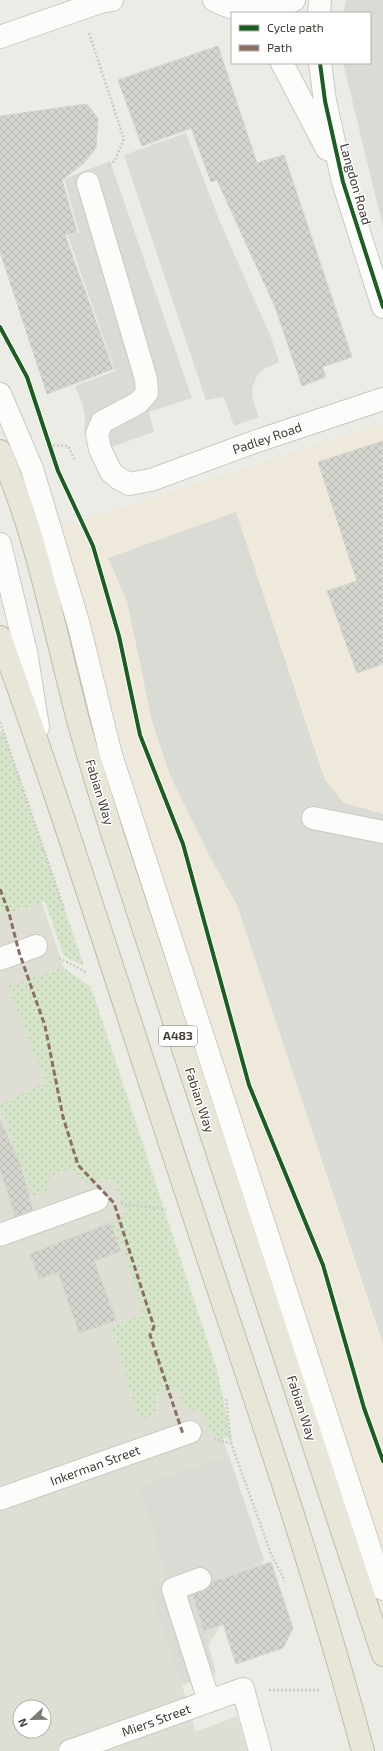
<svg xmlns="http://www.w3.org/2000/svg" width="383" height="1751" viewBox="0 0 383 1751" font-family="'Exo 2',sans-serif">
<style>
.residential{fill:#dfded4;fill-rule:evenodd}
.commercial{fill:#eee9da}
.grass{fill:url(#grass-dots)}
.parking{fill:#dbdbd6}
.building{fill:url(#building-cross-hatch);stroke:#d4d3cd}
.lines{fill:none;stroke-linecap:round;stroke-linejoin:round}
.minor-casing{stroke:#cac9c5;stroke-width:24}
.highway-casing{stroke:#c1bba6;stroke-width:24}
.path{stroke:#cbcac6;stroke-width:2.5;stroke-dasharray:2 2;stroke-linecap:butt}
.minor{stroke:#fcfcfb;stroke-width:22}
.highway{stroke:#e8e5d9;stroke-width:22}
.quiet{stroke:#8d6e63;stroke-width:3;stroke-dasharray:6 3;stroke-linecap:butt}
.cycleway-casing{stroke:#fff;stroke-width:6}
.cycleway{stroke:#1b5e20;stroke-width:4}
.labels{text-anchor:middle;stroke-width:3;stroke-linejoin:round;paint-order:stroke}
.shield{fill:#fff;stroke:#797771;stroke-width:1}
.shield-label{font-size:12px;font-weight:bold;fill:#403d34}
.street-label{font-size:13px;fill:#403d34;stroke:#fff}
</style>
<defs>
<pattern id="grass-dots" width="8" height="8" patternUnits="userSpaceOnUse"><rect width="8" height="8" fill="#d6e5c9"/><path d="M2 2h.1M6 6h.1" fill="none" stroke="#b9c5ad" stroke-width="1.8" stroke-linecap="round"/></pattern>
<pattern id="building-cross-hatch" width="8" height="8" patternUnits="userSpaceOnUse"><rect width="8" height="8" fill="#d5d5cf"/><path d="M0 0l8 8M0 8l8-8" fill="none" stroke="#b8b8b2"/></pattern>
</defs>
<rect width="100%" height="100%" fill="#ecece7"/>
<path class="residential" d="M 0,779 L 264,1560 L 182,1685 L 196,1732 L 237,1716 L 247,1751 L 0,1751 ZM 20,1707 L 44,1707 L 44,1731 L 20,1731 Z"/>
<path class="commercial" d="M 383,423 L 383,1663 L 62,527 Z"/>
<path class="grass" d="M 3,731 L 84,966 L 64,956 L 45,901 L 9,913 L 0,914 L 0,732 Z
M 64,968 L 91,987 L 217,1369 L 231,1438 L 214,1438 L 203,1414 L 183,1406 L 177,1388 L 157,1395 L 156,1414 L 140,1421 L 111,1327 L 143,1314 L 122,1247 L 115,1248 L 110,1223 L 125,1215 L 114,1180 L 87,1183 L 70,1169 L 51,1175 L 47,1190 L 32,1196 L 0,1108 L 0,1105 L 46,1082 L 8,986 Z"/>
<path class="parking" d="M 346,0 L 383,0 L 383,227 L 343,63 L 370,63 L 370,13 L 343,13 Z
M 186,133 L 220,222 L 271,337 L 279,362 L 264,369 L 258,374 L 252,388 L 253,401 L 259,417 L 234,426 L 224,397 L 206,400 L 124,155 Z
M 110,161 L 192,398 L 149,412 L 154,432 L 91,454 L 84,431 L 85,417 L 82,403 L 75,386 L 115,371 L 68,236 L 79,232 L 64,179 Z
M 236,512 L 325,780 L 344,803 L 383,814 L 383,1344 L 237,905 L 209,855 L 170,775 L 152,721 L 127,601 L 108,558 Z
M 229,1456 L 264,1560 L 192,1589 L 216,1672 L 182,1685 L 150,1588 L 168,1581 L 140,1486 Z"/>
<path class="building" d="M 218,46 L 257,163 L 284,155 L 352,357 L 322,367 L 326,377 L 302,386 L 275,307 L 217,180 L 211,182 L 191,128 L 142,146 L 118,80 Z
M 87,104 L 98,118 L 96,148 L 83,164 L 62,180 L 77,232 L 65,235 L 113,369 L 47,394 L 0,252 L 0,116 Z
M 383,441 L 383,664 L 357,673 L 327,591 L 357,581 L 318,462 Z
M 0,1120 L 20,1164 L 33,1210 L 15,1216 L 0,1169 Z
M 110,1223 L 121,1251 L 94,1261 L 116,1320 L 79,1333 L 58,1272 L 39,1279 L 30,1254 Z
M 271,1562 L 293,1628 L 283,1648 L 236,1664 L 223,1624 L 204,1631 L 193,1595 L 205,1591 L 209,1587 L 212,1582 Z"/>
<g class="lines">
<defs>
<path id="minor" d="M 214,0 C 236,13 271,13 294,0
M 319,13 L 320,0
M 0,37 L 100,2 L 112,0
M 282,63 L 327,149
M 320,63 L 325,101 L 343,182 L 383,307
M 88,183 L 146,379 L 147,393 L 138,403 L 102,422 L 97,434 L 100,449 L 111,472 L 118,478 L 129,484 L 151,480 L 254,442 L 383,399
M 0,394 L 32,469 L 78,622 L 111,755 L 383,1589
M 0,544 L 26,652 L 38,727
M 313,818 L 383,832
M 0,959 L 36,946
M 0,1235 L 97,1200
M 0,1499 L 190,1432
M 200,1579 L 173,1589 L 209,1701
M 70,1751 L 243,1689 L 260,1751"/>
<path id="highway" d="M 0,451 C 38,538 54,629 78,720 C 89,760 102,800 114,839 L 383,1655
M 0,637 C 67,821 125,1009 187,1195 C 248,1380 313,1563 363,1751"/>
</defs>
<use href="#minor" class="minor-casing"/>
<use href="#highway" class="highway-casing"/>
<path class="path" d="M 89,33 L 124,139 L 115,160 L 107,167
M 49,445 L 68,446 L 75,460
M 0,722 L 64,909
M 59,958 L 86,972
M 121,1204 L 166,1209
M 226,1399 L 231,1443 L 271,1554 L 285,1581
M 214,1439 L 231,1443
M 269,1690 L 320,1690"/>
<use href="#minor" class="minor"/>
<use href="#highway" class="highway"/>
<path class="quiet" d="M 0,889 L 9,913 L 19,952 L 45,1026 L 63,1117 L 78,1165 L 114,1203 L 154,1327 L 150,1335 L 183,1434"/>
<defs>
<path id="cycleway" d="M 320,63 L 325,101 L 343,182 L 383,307
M 0,327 L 27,377 L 58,471 L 93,546 L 119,636 L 140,735 L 183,844 L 249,1085 L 323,1265 L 364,1408 L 383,1461"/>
</defs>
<use href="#cycleway" class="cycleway-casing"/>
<use href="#cycleway" class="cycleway"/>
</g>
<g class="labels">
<rect class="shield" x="159" y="1026" width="38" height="20" rx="3"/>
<g class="shield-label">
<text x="178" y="1040">A483</text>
</g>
<g class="street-label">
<text transform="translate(356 184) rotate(74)" y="5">Langdon Road</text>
<text transform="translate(267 438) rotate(-19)" y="5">Padley Road</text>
<text transform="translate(100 792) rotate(73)" y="5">Fabian Way</text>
<text transform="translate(200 1100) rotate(72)" y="5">Fabian Way</text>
<text transform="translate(302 1408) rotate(72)" y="5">Fabian Way</text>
<text transform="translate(95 1465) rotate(-20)" y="5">Inkerman Street</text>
<text transform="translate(156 1720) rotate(-20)" y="5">Miers Street</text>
</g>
</g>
<rect x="231" y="12" width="140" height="52" fill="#ffffff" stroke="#b3b1ae"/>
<rect x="239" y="25" width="20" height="6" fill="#1b5e20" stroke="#b3b1ae"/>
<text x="267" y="32" font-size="12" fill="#403d34">Cycle path</text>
<rect x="239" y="45" width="20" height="6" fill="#8d6e63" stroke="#b3b1ae"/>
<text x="267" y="52" font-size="12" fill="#403d34">Path</text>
<g transform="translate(32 1719) rotate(248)"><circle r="19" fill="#ffffff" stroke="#b3b1ae"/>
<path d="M0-3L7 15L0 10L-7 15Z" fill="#7c7a73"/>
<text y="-6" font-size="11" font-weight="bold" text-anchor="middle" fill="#403d34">N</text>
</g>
</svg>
